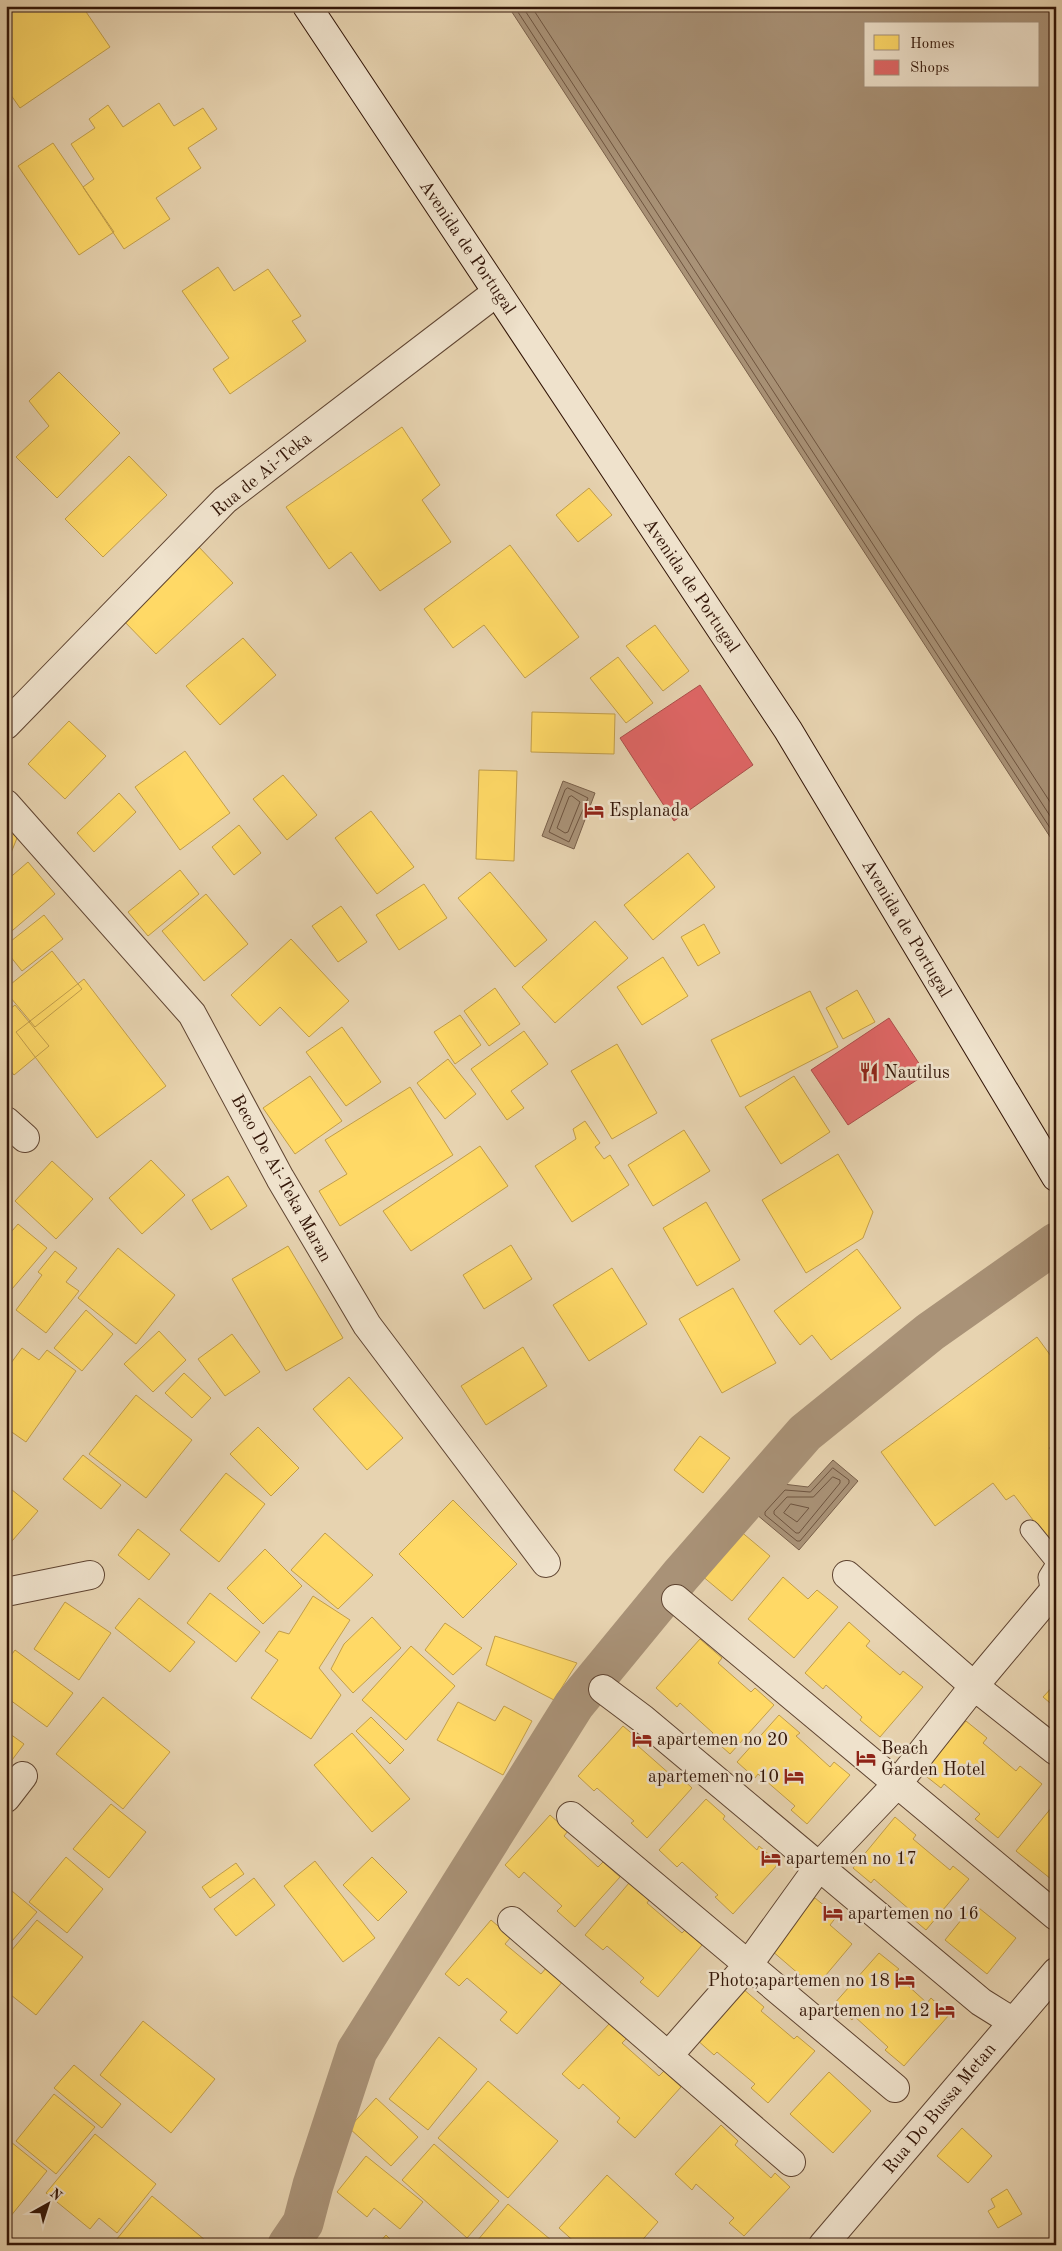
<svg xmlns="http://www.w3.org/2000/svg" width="1062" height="2251" viewBox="0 0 1062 2251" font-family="'Old Standard TT',serif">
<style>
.water{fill:#a99277;stroke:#79604a;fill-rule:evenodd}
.homes{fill:#ffd966;stroke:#c29e4a}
.shops{fill:#e06666;stroke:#ac4e4a}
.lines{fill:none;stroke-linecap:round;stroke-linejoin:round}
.shore{stroke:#6e543f;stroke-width:1}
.canal{stroke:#a99277;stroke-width:41}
.service-casing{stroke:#5f4431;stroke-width:21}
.minor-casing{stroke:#5f4431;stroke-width:30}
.secondary-casing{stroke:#321507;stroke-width:30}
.service{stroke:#efe2cc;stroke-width:19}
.minor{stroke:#efe2cc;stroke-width:28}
.secondary{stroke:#efe2cc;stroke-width:28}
.labels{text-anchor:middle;stroke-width:5;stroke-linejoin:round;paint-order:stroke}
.street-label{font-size:18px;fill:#321507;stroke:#efe2cc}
.poi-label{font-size:18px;fill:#321507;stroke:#efe2cc;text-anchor:start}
</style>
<rect width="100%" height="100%" fill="#e7d3b0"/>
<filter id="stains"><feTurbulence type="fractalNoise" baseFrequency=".004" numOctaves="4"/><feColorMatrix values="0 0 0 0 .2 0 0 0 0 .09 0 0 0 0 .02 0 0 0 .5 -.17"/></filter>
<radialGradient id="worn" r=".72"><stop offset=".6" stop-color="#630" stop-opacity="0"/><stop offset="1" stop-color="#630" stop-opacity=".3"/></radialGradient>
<path class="water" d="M 508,6 L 1056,6 L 1056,846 ZM 866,24 L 1038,24 L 1038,86 L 866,86 Z
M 563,781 L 595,793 L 574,849 L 542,836 Z
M 833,1460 L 858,1481 L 799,1550 L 756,1514 L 783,1484 L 808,1487 Z"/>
<path class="homes" d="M 6,6 L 30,6 L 33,11 L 40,6 L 82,6 L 110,47 L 20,108 L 6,88 Z
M 159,103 L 174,126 L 203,108 L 217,129 L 188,148 L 201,168 L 156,198 L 170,219 L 124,249 L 83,187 L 94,179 L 71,144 L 95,128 L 89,119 L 108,105 L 123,127 Z
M 53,143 L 114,232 L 79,255 L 18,166 Z
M 218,267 L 234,291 L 268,269 L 301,316 L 292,321 L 306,341 L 230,394 L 213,369 L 229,358 L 182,291 Z
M 59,372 L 120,433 L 57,498 L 16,457 L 49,426 L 29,401 Z
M 402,427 L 440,485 L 422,500 L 451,542 L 380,591 L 351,552 L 329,569 L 286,507 Z
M 129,456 L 167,495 L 103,557 L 65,519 Z
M 589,488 L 612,515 L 578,542 L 556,515 Z
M 510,545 L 579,637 L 525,678 L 484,625 L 453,648 L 424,609 Z
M 198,546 L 233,583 L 156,654 L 121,618 Z
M 655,625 L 689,671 L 663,691 L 626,646 Z
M 243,638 L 276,675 L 220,725 L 186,686 Z
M 618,657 L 653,703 L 626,723 L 590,678 Z
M 532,712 L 615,714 L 614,754 L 531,752 Z
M 69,721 L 106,756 L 65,799 L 28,764 Z
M 185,751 L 230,813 L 180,850 L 135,787 Z
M 479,770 L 517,771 L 514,861 L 476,859 Z
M 283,775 L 317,815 L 287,840 L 253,799 Z
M 119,793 L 136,812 L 94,852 L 77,833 Z
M 371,811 L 414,867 L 377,894 L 335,838 Z
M 6,818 L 19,833 L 7,863 L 6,861 Z
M 239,825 L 261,853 L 234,875 L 212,847 Z
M 688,853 L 715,887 L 653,940 L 624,905 Z
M 28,862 L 55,894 L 6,936 L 6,881 Z
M 180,870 L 199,894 L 148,936 L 128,912 Z
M 490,872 L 547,940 L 515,967 L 458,898 Z
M 424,884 L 447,918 L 399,950 L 376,915 Z
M 206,894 L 248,944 L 204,981 L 162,931 Z
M 341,906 L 367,942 L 338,962 L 312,926 Z
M 44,915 L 63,939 L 22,971 L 6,951 L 6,945 Z
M 595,921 L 628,958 L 555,1023 L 522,987 Z
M 704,924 L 720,953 L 698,966 L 681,937 Z
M 291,939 L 349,1001 L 309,1037 L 280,1007 L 260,1026 L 231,995 Z
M 52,951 L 82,989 L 35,1027 L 6,992 L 6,988 Z
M 663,957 L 688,996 L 642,1025 L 617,987 Z
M 84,979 L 166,1086 L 97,1138 L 16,1032 Z
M 495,988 L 520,1024 L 489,1046 L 464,1011 Z
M 857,990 L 875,1022 L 843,1039 L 826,1008 Z
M 810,991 L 838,1047 L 740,1097 L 711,1040 Z
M 15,1005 L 49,1046 L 14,1075 L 6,1065 L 6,1012 Z
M 460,1015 L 481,1045 L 455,1064 L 434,1032 Z
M 342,1027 L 381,1082 L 346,1106 L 306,1052 Z
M 524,1031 L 548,1064 L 511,1091 L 524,1108 L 507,1120 L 471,1069 Z
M 617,1044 L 657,1113 L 612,1139 L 571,1071 Z
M 448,1059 L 476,1094 L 445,1119 L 417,1083 Z
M 310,1076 L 342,1121 L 295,1154 L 263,1108 Z
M 794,1076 L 830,1132 L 781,1164 L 745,1107 Z
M 410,1087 L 453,1155 L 340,1226 L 319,1191 L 347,1174 L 325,1140 Z
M 585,1121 L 600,1143 L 595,1147 L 604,1159 L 610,1155 L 629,1185 L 572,1222 L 535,1166 L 576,1139 L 573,1129 Z
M 684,1130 L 710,1171 L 653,1206 L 628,1165 Z
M 480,1146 L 508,1186 L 411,1251 L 383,1211 Z
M 838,1154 L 873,1212 L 863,1238 L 806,1273 L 762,1200 Z
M 151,1160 L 185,1195 L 142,1234 L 109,1198 Z
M 52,1161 L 93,1199 L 56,1239 L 15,1201 Z
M 228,1176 L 247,1206 L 211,1230 L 192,1200 Z
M 706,1202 L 740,1260 L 697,1286 L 663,1228 Z
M 18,1224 L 47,1248 L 6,1296 L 6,1238 Z
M 511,1245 L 532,1279 L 484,1309 L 463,1275 Z
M 288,1246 L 343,1338 L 286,1371 L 232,1279 Z
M 118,1248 L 175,1295 L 136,1344 L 78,1298 Z
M 857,1249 L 901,1308 L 831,1360 L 812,1335 L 800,1345 L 774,1311 Z
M 55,1251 L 77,1268 L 66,1282 L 79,1291 L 46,1333 L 16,1310 L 42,1275 L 38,1272 Z
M 612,1268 L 647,1324 L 589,1361 L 553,1305 Z
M 733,1288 L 776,1363 L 722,1393 L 679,1319 Z
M 86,1310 L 113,1334 L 82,1371 L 54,1348 Z
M 159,1331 L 186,1360 L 153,1392 L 124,1364 Z
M 232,1334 L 260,1372 L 225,1396 L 198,1359 Z
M 1037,1337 L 1056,1363 L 1056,1443 L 1049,1448 L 1056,1456 L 1056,1464 L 1053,1466 L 1056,1470 L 1056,1536 L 1049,1541 L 1014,1495 L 1006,1500 L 993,1483 L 935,1526 L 881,1452 Z
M 523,1347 L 547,1386 L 486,1425 L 461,1386 Z
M 22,1348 L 39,1360 L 47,1350 L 76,1371 L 26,1442 L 6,1428 L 6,1370 Z
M 184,1373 L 211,1398 L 192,1418 L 165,1393 Z
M 349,1377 L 403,1438 L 367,1470 L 313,1409 Z
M 136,1395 L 192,1440 L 146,1498 L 89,1454 Z
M 258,1427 L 299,1468 L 271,1496 L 230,1454 Z
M 700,1436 L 730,1458 L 703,1493 L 674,1470 Z
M 83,1455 L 121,1485 L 101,1509 L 63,1479 Z
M 226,1473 L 265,1504 L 219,1562 L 180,1530 Z
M 6,1485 L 38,1511 L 6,1548 Z
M 453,1500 L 517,1564 L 463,1618 L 399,1554 Z
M 138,1529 L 170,1554 L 149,1580 L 118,1555 Z
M 739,1530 L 770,1556 L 732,1601 L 701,1575 Z
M 325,1533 L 373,1575 L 338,1609 L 291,1570 Z
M 265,1549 L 302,1586 L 263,1624 L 227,1588 Z
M 783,1577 L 808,1599 L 817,1590 L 838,1607 L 794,1658 L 748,1619 Z
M 210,1593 L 260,1632 L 236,1662 L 187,1623 Z
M 313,1596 L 350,1620 L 319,1668 L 341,1695 L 311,1739 L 251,1698 L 278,1660 L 265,1651 L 279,1631 L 289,1634 Z
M 139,1598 L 195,1642 L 170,1672 L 115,1628 Z
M 65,1602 L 111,1633 L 79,1680 L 34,1649 Z
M 372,1617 L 401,1648 L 353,1693 L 331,1669 L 344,1644 Z
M 849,1622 L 870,1641 L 866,1646 L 900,1675 L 903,1671 L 923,1687 L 880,1737 L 860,1720 L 862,1717 L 826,1685 L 823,1689 L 805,1673 Z
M 445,1623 L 482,1648 L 453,1675 L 425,1650 Z
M 495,1636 L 577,1663 L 554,1700 L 486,1665 Z
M 700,1639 L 722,1658 L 718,1663 L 751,1692 L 755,1688 L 774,1705 L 730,1754 L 710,1736 L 713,1733 L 680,1703 L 677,1707 L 656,1688 Z
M 411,1646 L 455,1686 L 406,1740 L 362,1700 Z
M 15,1650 L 73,1693 L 47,1727 L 6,1697 L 6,1662 Z
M 1056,1683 L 1056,1708 L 1043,1697 Z
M 103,1697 L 170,1752 L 123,1809 L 56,1754 Z
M 458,1702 L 495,1721 L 504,1706 L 532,1721 L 503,1775 L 437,1740 Z
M 779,1715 L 800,1733 L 796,1736 L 830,1767 L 834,1762 L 850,1775 L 807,1824 L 791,1810 L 795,1806 L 758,1774 L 755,1778 L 737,1762 Z
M 371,1717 L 404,1750 L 390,1764 L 356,1731 Z
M 966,1721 L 987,1738 L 983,1743 L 1016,1771 L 1020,1766 L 1042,1784 L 998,1838 L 975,1819 L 980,1814 L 944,1784 L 941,1788 L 922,1773 Z
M 623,1726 L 642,1742 L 638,1746 L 672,1776 L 675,1772 L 692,1788 L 647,1838 L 631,1823 L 634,1821 L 597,1788 L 594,1791 L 578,1776 Z
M 6,1731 L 24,1744 L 6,1768 Z
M 352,1733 L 410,1799 L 372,1832 L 314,1765 Z
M 706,1799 L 725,1816 L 723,1819 L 757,1850 L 759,1846 L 779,1863 L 733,1914 L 715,1897 L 718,1895 L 682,1862 L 677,1867 L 659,1850 Z
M 1056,1802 L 1056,1883 L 1016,1851 Z
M 111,1804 L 146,1832 L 109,1878 L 73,1849 Z
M 550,1815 L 568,1831 L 564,1836 L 598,1867 L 603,1862 L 620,1877 L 575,1927 L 557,1911 L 562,1906 L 524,1872 L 519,1878 L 505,1865 Z
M 895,1817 L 916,1835 L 913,1839 L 950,1870 L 953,1866 L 969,1879 L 926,1930 L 906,1913 L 910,1910 L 874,1879 L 871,1883 L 853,1868 Z
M 66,1857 L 103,1889 L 67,1933 L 29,1902 Z
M 372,1857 L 407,1892 L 378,1921 L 343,1885 Z
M 315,1861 L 375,1938 L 343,1962 L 284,1886 Z
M 236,1863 L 244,1874 L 210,1898 L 202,1887 Z
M 254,1878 L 275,1905 L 236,1936 L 214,1909 Z
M 629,1883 L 649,1900 L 647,1903 L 682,1933 L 685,1930 L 702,1945 L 658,1997 L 640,1982 L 644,1978 L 607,1946 L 603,1950 L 585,1935 Z
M 6,1886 L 37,1912 L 6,1948 Z
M 815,1898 L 837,1916 L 830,1925 L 852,1944 L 815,1988 L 771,1950 Z
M 974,1904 L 1016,1938 L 987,1974 L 945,1940 Z
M 37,1920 L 83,1957 L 36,2015 L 6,1991 L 6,1957 Z
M 491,1920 L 511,1937 L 505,1944 L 541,1974 L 547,1967 L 564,1980 L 517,2034 L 500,2020 L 507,2012 L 467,1978 L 459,1986 L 445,1974 Z
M 879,1953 L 899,1969 L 894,1973 L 927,2003 L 931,1998 L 949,2015 L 904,2066 L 885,2050 L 888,2047 L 854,2016 L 852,2020 L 834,2004 Z
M 742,1988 L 764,2007 L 761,2011 L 794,2039 L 797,2036 L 815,2051 L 768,2103 L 751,2088 L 755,2084 L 717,2052 L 714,2055 L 696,2039 Z
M 143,2021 L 215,2079 L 171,2133 L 100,2075 Z
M 610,2023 L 627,2038 L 622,2043 L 659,2076 L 664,2071 L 681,2087 L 635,2138 L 617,2122 L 620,2118 L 583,2084 L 579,2089 L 562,2074 Z
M 439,2037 L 477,2069 L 428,2130 L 389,2099 Z
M 74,2065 L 121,2104 L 102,2128 L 54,2088 Z
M 829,2072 L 871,2111 L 833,2153 L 790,2114 Z
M 488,2081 L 558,2141 L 508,2198 L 438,2138 Z
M 54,2094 L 95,2127 L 56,2174 L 16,2141 Z
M 376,2098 L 418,2137 L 391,2166 L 349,2128 Z
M 721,2125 L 738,2141 L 735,2145 L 771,2178 L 775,2173 L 790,2187 L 744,2236 L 729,2223 L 734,2218 L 696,2184 L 692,2190 L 675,2174 Z
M 962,2128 L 992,2156 L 968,2183 L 937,2156 Z
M 95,2134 L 156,2184 L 117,2233 L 99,2218 L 90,2229 L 46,2193 Z
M 6,2138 L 47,2171 L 10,2217 L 6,2214 Z
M 434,2144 L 499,2201 L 467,2238 L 402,2180 Z
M 366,2156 L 423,2202 L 400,2229 L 374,2208 L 367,2217 L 337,2192 Z
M 607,2175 L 658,2222 L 638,2245 L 578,2245 L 559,2228 Z
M 1007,2189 L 1022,2214 L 998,2228 L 988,2211 L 995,2207 L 991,2199 Z
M 152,2196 L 211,2245 L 112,2245 Z
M 508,2204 L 551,2240 L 547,2245 L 481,2245 L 477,2241 Z
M 386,2235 L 396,2245 L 377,2245 Z"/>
<path class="shops" d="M 700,685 L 753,765 L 674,821 L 620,738 Z
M 889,1018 L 926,1074 L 848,1125 L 811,1070 Z"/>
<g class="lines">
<path class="shore" d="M 514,6 L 1056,837
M 522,6 L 1056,825
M 531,6 L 1056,811
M 568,788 L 588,798 L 569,842 L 549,832 L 565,790 Z
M 572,796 L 580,802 L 568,832 L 565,833 L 557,828 L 569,797 Z
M 833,1468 L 849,1480 L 849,1483 L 800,1541 L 797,1541 L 765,1515 L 765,1512 L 785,1490 L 810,1492 Z
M 833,1477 L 840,1480 L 840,1483 L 799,1533 L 796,1533 L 774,1514 L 774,1511 L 787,1497 L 813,1497 Z
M 791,1504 L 809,1508 L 797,1522 L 784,1513 Z"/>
<path class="canal" d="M 288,2245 L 303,2223 L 313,2185 L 357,2051 L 574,1705 L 680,1576 L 805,1433 L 930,1332 L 1056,1243"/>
<defs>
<path id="service" d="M 1030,1530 L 1056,1562
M 1056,1564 L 1048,1577 L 1051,1594 L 1056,1597"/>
<path id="minor" d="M 6,725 L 225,500 L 497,292
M 6,804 L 192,1014 L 280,1178 L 367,1325 L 546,1563
M 6,1121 L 25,1138
M 847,1575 L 974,1686 L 1056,1751
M 6,1592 L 90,1575
M 676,1599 L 1056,1916
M 603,1689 L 643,1719 L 981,2002 L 1013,2022
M 6,1798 L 23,1776
M 571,1816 L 895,2088
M 512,1921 L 791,2162
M 668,2056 L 748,1965 L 820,1865 L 897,1784 L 974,1686 L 1051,1594
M 823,2245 L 1056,1972"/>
<path id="secondary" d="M 307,6 L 788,730 L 1056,1177"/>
</defs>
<use href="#service" class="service-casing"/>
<use href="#minor" class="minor-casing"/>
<use href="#secondary" class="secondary-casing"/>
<use href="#service" class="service"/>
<use href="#minor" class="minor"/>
<use href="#secondary" class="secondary"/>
</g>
<defs>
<symbol id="hotel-bare" viewBox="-9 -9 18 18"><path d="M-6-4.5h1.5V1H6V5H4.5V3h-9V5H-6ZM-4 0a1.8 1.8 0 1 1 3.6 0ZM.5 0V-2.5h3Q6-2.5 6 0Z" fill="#8f2418" stroke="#efe2cc" stroke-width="2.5" paint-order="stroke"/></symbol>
<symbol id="restaurant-bare" viewBox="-9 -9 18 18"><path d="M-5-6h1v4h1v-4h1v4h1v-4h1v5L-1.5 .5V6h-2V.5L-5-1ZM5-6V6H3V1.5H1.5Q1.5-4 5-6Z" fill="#8f2418" stroke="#efe2cc" stroke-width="2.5" paint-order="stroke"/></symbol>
</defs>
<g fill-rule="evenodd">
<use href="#hotel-bare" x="580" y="796" width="28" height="28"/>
<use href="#restaurant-bare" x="855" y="1058" width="28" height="28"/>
<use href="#hotel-bare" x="628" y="1725" width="28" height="28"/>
<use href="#hotel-bare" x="852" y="1744" width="28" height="28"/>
<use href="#hotel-bare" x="780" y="1762" width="28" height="28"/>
<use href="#hotel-bare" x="757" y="1844" width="28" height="28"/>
<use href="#hotel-bare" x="819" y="1899" width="28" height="28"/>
<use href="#hotel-bare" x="891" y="1966" width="28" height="28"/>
<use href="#hotel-bare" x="931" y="1996" width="28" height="28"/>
</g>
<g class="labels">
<g class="street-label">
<text transform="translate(468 247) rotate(56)" y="6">Avenida de Portugal</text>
<text transform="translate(261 474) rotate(-39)" y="6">Rua de Ai-Teka</text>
<text transform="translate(692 585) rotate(56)" y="6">Avenida de Portugal</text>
<text transform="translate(907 928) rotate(59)" y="6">Avenida de Portugal</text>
<text transform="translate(282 1178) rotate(61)" y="6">Beco De Ai-Teka Maran</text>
<text transform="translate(939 2108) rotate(-50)" y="6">Rua Do Bussa Metan</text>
</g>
<g class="poi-label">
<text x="609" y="816">Esplanada</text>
<text x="884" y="1078">Nautilus</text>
<text x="657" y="1745">apartemen no 20</text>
<text x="881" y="1754">Beach<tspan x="881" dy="21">Garden Hotel</tspan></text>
<text x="779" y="1782" text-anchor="end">apartemen no 10</text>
<text x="786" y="1864">apartemen no 17</text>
<text x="848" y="1919">apartemen no 16</text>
<text x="890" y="1986" text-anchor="end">Photo;apartemen no 18</text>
<text x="930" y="2016" text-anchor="end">apartemen no 12</text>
</g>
</g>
<rect width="1062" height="2251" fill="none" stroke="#e7d3b0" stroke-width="25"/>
<rect x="8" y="8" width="1047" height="2236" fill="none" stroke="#321507" stroke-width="2.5"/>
<rect x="12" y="12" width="1037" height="2226" fill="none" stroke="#321507"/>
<rect x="864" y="22" width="175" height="65" fill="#efe2cc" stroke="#a3907d"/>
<rect x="874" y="35" width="25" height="15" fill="#ffd966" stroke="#a3907d"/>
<text x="910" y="48" font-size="15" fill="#321507">Homes</text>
<rect x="874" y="60" width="25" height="15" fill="#e06666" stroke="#a3907d"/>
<text x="910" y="72" font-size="15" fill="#321507">Shops</text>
<g transform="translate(48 2204) rotate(39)" stroke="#efe2cc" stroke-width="4" paint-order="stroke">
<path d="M0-4L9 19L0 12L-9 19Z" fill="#321507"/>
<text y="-8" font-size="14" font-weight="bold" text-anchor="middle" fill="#321507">N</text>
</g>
<rect width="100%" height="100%" filter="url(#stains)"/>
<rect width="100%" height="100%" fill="url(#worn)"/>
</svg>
